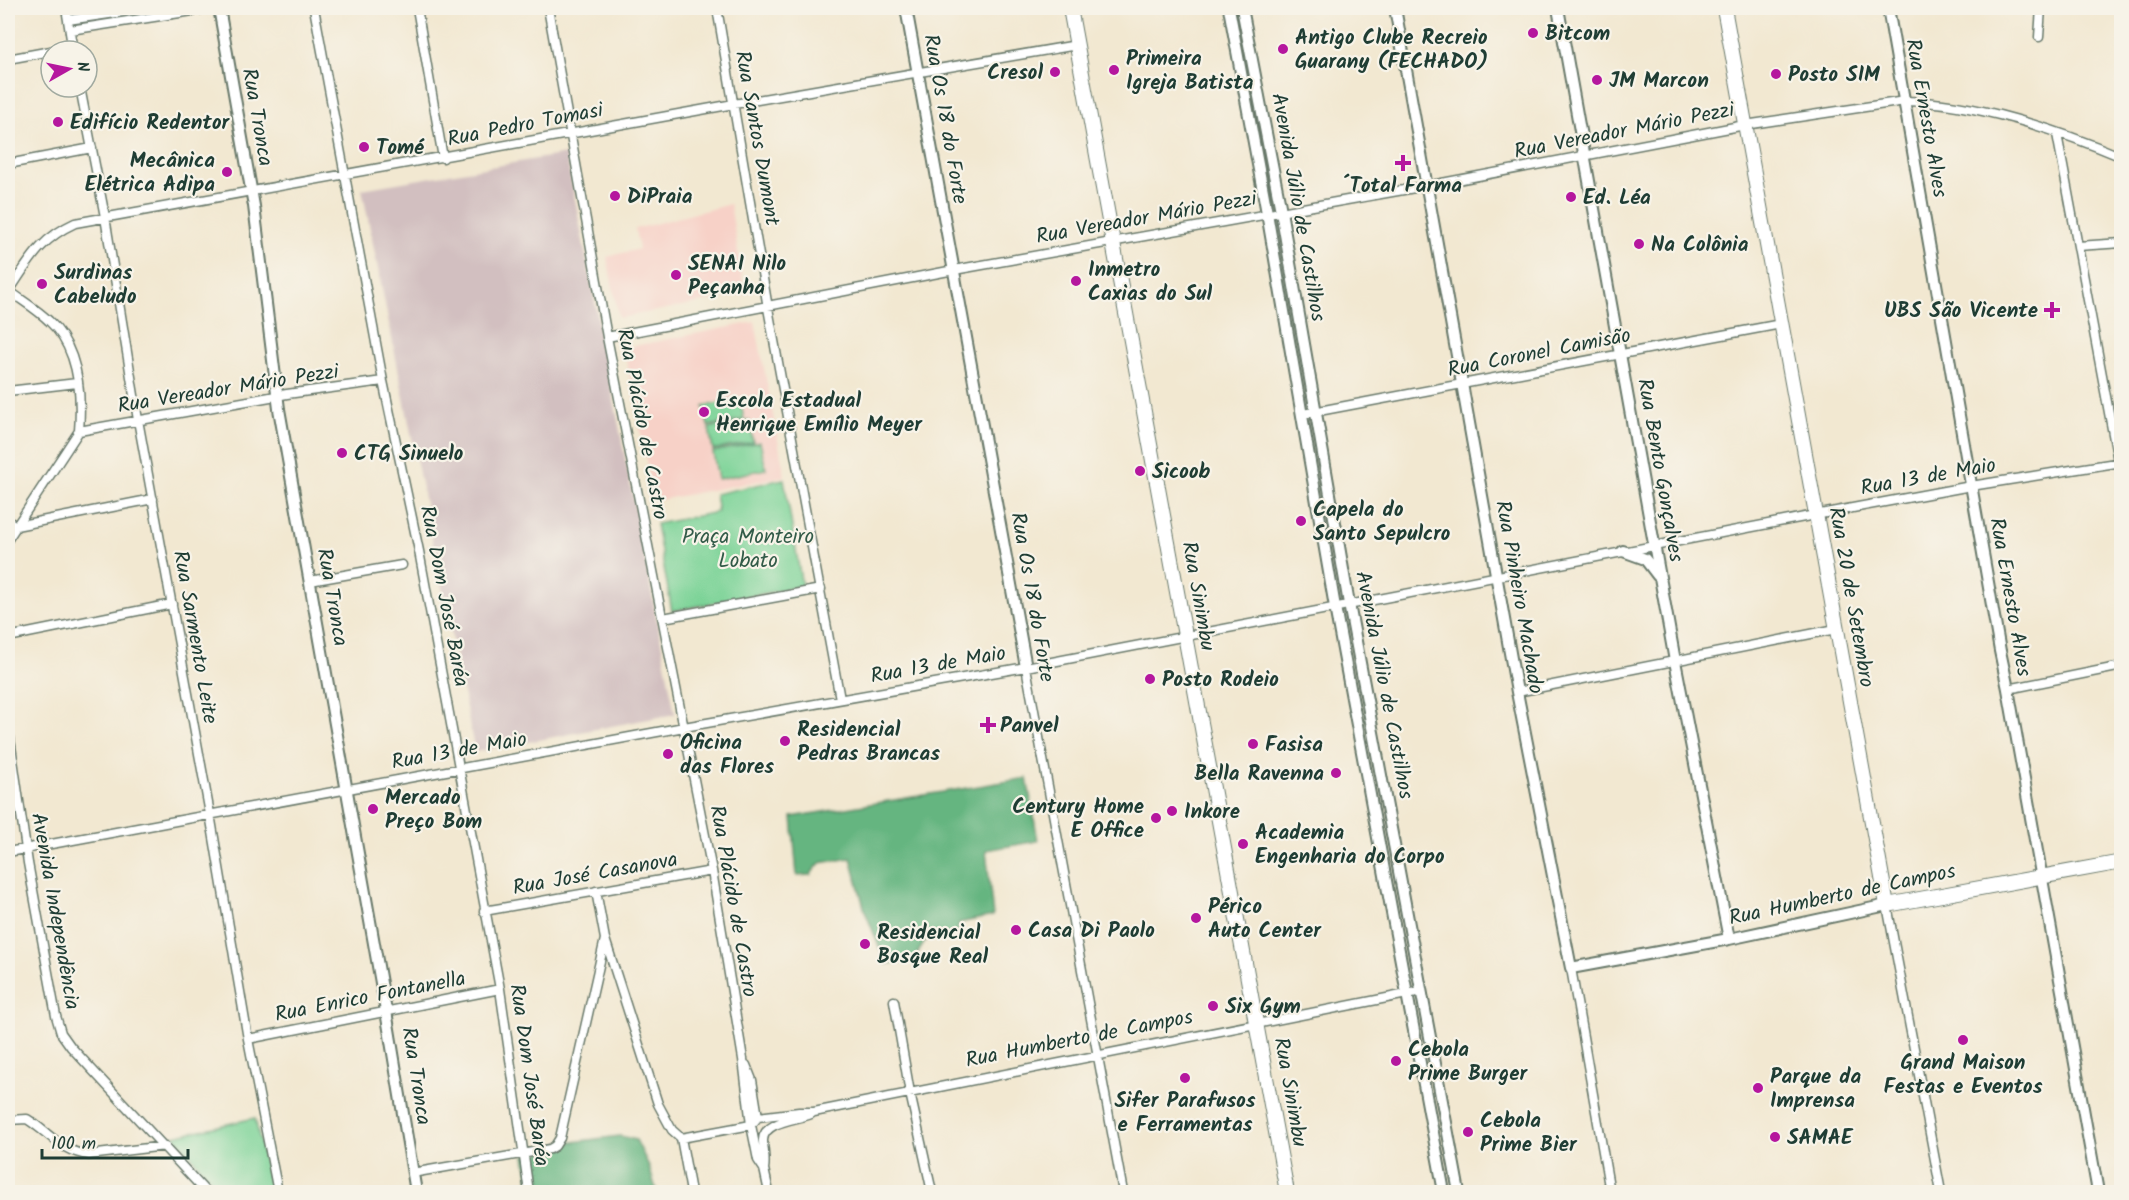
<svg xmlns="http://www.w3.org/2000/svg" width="2129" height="1200" viewBox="0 0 2129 1200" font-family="Kalam,sans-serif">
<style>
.built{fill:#f7d1c7}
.industrial{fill:#d2bfc0}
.green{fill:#7cd397;stroke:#4e8866;stroke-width:1.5}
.forest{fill:#65b580;stroke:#42795a;stroke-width:1.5}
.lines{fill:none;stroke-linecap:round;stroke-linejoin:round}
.minor-casing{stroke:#69796b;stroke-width:11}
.tertiary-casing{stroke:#69796b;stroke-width:14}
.primary-casing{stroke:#69796b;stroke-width:16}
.minor{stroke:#fff;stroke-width:8}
.tertiary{stroke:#fff;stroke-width:10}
.primary{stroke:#fff;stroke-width:14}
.poi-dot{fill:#b5179e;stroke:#f7f3e8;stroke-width:2}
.labels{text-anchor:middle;stroke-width:4.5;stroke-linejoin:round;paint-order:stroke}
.poi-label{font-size:21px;font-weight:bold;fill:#1f3d34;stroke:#f7f3e8;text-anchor:start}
.street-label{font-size:21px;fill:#1f3d34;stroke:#f7f3e8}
.park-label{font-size:21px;fill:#325b48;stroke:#f7f3e8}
</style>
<rect width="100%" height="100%" fill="#f7f3e8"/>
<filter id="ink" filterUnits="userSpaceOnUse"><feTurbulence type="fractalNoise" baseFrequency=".0167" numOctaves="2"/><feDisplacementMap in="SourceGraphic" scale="12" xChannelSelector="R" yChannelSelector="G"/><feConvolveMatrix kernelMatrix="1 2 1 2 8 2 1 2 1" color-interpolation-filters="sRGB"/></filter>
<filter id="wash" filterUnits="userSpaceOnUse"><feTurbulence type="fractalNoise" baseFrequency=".008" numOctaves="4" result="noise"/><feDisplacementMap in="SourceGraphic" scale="24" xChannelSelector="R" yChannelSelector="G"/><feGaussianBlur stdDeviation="1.35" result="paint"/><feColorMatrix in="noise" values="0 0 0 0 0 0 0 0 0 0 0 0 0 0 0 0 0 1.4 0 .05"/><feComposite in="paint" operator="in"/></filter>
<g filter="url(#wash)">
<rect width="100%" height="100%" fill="#f2e8d1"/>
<path class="built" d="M 730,204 L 745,294 L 619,318 L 607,257 L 639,249 L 635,229 Z
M 755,322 L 785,476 L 654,501 L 624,348 Z"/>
<path class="industrial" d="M 566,154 L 675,714 L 475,752 L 362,189 Z"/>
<path class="green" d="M 740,399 L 744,419 L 708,426 L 704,406 Z
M 749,420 L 753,442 L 713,450 L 709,428 Z
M 760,442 L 766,469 L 718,479 L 713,452 Z
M 784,479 L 802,586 L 672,611 L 656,524 L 718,512 L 715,494 Z
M 255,1118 L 271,1192 L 221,1192 L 174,1136 Z"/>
<path class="forest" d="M 1027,778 L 1038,841 L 986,850 L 993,916 L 959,923 L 957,935 L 926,940 L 913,960 L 886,964 L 865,911 L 851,858 L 820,863 L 810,875 L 797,876 L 792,817 Z
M 620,1136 L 636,1140 L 648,1164 L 657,1192 L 531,1192 L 525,1155 L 556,1150 L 565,1143 Z"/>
</g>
<g filter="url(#ink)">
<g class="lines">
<defs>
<path id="minor" d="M 66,8 L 73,51
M 314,8 L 383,381 L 419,551 L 500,989 L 529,1192
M 417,8 L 443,158
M 548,8 L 607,337 L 712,871 L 743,1059 L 751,1125 L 758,1160 L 764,1169 L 769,1192
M 717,8 L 768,308 L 840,699
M 68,20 L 150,8
M 70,30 L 212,8
M 2039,37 L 2041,8
M 54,51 L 73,48
M 8,59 L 51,51
M 80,87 L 105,217 L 138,420 L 210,814 L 248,1039 L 278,1192
M 2057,134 L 2118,461
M 8,164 L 92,148
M 2078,246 L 2122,243
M 8,290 C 21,300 37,309 49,321 C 79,348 82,393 79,431 L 8,539
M 9,291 C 30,260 40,239 75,223 L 734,104 L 1077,45
M 607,337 L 954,270 L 1426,186 L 1745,125 L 1905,101 C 1974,102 2058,130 2122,157
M 8,391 L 77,383
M 1303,414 L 1781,324
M 79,431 L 287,394 L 383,381
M 8,521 L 16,526 L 153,499
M 310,581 L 402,565
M 663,618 L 821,589
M 8,637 L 172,604
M 1026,667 L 1123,1192
M 2008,689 L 2122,666
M 1517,692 L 1836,629
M 8,725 L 28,863 L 56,1016 L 61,1033 L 71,1047 L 206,1192
M 8,852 L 684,727 L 1026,667 L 1815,515 L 1971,486 L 2122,462
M 596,891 L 605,939 L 658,1104 L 672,1130 L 681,1138
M 1887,905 L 1941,1192
M 484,911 L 712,871
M 1571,968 L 1610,1192
M 894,1001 L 910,1093 L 932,1192
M 248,1039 L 500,989
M 746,1065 L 752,1080 L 758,1117
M 8,1120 L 27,1119 C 48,1132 63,1153 89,1155 L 165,1146
M 681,1138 L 751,1125 L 758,1117 L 799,1112 L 814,1112 L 1422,991
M 681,1138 L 691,1192
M 764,1169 C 766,1159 763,1150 763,1140 C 764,1121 797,1120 811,1114
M 412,1173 L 550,1149 L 555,1146 L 560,1138 L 605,939"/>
<path id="tertiary" d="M 219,8 L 254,206 L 279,409 L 386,1011 L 416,1192
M 906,8 L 1026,667
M 1229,8 L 1267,213 L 1335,607 L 1444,1192
M 1242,8 L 1281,211 L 1349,604 L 1459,1192
M 1395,8 L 1517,692 L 1571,968 L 1729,939 L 1887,905
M 1558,8 L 1675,661 L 1729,939
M 1888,8 L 2000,651 L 2008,689 L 2098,1192
M 1623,551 L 1645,559 L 1658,576"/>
<path id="primary" d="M 1070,8 L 1287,1192
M 1724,8 L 1887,905 L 2122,862"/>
</defs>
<use href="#minor" class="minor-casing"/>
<use href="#tertiary" class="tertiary-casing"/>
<use href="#primary" class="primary-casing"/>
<use href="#minor" class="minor"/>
<use href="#tertiary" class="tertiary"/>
<use href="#primary" class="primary"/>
</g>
</g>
<g class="poi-dot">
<circle cx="1533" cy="33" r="6"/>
<circle cx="1283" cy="49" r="6"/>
<circle cx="1114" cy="70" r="6"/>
<circle cx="1055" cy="72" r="6"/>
<circle cx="1776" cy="74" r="6"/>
<circle cx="1597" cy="80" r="6"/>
<circle cx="58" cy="122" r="6"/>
<circle cx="364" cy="147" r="6"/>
<path d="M1400 154h6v6h6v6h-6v6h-6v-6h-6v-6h6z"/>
<circle cx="227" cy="172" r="6"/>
<circle cx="615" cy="196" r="6"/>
<circle cx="1571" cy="197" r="6"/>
<circle cx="1639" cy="244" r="6"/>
<circle cx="676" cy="275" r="6"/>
<circle cx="1076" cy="281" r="6"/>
<circle cx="42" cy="284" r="6"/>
<path d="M2049 301h6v6h6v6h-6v6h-6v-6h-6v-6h6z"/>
<circle cx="704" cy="412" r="6"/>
<circle cx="342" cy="453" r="6"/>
<circle cx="1140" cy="471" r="6"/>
<circle cx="1301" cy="521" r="6"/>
<circle cx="1150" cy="679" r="6"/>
<path d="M985 716h6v6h6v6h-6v6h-6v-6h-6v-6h6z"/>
<circle cx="785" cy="741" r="6"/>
<circle cx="1253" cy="744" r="6"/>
<circle cx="668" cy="754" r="6"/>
<circle cx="1336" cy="773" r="6"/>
<circle cx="373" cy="809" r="6"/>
<circle cx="1172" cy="811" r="6"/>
<circle cx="1156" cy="818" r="6"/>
<circle cx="1243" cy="844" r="6"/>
<circle cx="1196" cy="918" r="6"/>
<circle cx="1016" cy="930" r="6"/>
<circle cx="865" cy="944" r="6"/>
<circle cx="1213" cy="1006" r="6"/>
<circle cx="1963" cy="1040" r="6"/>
<circle cx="1396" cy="1061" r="6"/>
<circle cx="1185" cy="1078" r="6"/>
<circle cx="1758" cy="1088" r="6"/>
<circle cx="1468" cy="1132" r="6"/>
<circle cx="1775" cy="1137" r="6"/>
</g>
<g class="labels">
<g class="poi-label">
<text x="1545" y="40">Bitcom</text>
<text x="1295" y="44">Antigo Clube Recreio<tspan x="1295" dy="24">Guarany (FECHADO)</tspan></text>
<text x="1126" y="65">Primeira<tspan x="1126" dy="24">Igreja Batista</tspan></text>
<text x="1043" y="79" text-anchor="end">Cresol</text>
<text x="1788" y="81">Posto SIM</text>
<text x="1609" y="87">JM Marcon</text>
<text x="70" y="129">Edifício Redentor</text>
<text x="376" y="154">Tomé</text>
<text x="215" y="167" text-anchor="end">Mecânica<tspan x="215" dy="24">Elétrica Adipa</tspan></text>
<text x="1403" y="192" text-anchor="middle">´Total Farma</text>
<text x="627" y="203">DiPraia</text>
<text x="1583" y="204">Ed. Léa</text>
<text x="1651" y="251">Na Colônia</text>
<text x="688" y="270">SENAI Nilo<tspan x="688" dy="24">Peçanha</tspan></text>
<text x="1088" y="276">Inmetro<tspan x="1088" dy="24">Caxias do Sul</tspan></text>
<text x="54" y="279">Surdinas<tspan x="54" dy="24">Cabeludo</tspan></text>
<text x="2038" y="317" text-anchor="end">UBS São Vicente</text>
<text x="716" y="407">Escola Estadual<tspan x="716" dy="24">Henrique Emílio Meyer</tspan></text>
<text x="354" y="460">CTG Sinuelo</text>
<text x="1152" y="478">Sicoob</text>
<text x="1313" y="516">Capela do<tspan x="1313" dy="24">Santo Sepulcro</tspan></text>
<text x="1162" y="686">Posto Rodeio</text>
<text x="1000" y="732">Panvel</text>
<text x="797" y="736">Residencial<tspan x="797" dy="24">Pedras Brancas</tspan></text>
<text x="680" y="749">Oficina<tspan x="680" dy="24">das Flores</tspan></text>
<text x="1265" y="751">Fasisa</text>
<text x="1324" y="780" text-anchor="end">Bella Ravenna</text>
<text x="385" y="804">Mercado<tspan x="385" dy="24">Preço Bom</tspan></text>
<text x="1144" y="813" text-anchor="end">Century Home<tspan x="1144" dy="24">E Office</tspan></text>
<text x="1184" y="818">Inkore</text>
<text x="1255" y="839">Academia<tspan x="1255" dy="24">Engenharia do Corpo</tspan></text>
<text x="1208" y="913">Périco<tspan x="1208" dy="24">Auto Center</tspan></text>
<text x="1028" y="937">Casa Di Paolo</text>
<text x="877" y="939">Residencial<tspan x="877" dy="24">Bosque Real</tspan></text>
<text x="1225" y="1013">Six Gym</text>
<text x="1408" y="1056">Cebola<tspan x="1408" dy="24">Prime Burger</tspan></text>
<text x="1963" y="1069" text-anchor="middle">Grand Maison<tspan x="1963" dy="24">Festas e Eventos</tspan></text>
<text x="1770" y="1083">Parque da<tspan x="1770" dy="24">Imprensa</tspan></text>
<text x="1185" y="1107" text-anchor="middle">Sifer Parafusos<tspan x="1185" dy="24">e Ferramentas</tspan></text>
<text x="1480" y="1127">Cebola<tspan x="1480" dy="24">Prime Bier</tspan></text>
<text x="1787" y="1144">SAMAE</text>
</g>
<g class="street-label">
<text transform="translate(258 117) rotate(80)" y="7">Rua Tronca</text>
<text transform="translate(1927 118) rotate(80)" y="7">Rua Ernesto Alves</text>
<text transform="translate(946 119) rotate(80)" y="7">Rua Os 18 do Forte</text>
<text transform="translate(525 124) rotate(-11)" y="7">Rua Pedro Tomasi</text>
<text transform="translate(1624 130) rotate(-11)" y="7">Rua Vereador Mário Pezzi</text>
<text transform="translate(758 138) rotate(80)" y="7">Rua Santos Dumont</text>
<text transform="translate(1299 207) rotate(80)" y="7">Avenida Júlio de Castilhos</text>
<text transform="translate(1146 217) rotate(-10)" y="7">Rua Vereador Mário Pezzi</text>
<text transform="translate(1539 352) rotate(-11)" y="7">Rua Coronel Camisão</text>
<text transform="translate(228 388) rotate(-9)" y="7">Rua Vereador Mário Pezzi</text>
<text transform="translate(643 424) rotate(79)" y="7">Rua Plácido de Castro</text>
<text transform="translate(1661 470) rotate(80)" y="7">Rua Bento Gonçalves</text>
<text transform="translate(1928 476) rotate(-10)" y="7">Rua 13 de Maio</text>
<text transform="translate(445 596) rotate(79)" y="7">Rua Dom José Baréa</text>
<text transform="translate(1199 596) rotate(80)" y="7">Rua Sinimbu</text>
<text transform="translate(333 597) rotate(80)" y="7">Rua Tronca</text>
<text transform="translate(1033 597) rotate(80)" y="7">Rua Os 18 do Forte</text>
<text transform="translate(1520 597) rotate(80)" y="7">Rua Pinheiro Machado</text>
<text transform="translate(1852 597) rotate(80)" y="7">Rua 20 de Setembro</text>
<text transform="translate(2011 597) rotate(80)" y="7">Rua Ernesto Alves</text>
<text transform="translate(196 637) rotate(80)" y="7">Rua Sarmento Leite</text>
<text transform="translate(938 664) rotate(-10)" y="7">Rua 13 de Maio</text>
<text transform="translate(1385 685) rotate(79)" y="7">Avenida Júlio de Castilhos</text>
<text transform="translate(459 750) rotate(-10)" y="7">Rua 13 de Maio</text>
<text transform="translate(595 873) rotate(-10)" y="7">Rua José Casanova</text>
<text transform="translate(1842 894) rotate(-12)" y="7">Rua Humberto de Campos</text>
<text transform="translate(734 901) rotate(80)" y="7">Rua Plácido de Castro</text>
<text transform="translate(56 911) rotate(80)" y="7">Avenida Independência</text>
<text transform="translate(370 996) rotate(-11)" y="7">Rua Enrico Fontanella</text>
<text transform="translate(1079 1038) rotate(-11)" y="7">Rua Humberto de Campos</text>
<text transform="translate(530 1075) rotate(82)" y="7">Rua Dom José Baréa</text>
<text transform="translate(417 1076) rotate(81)" y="7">Rua Tronca</text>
<text transform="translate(1291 1092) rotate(80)" y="7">Rua Sinimbu</text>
</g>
<g class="park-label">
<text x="748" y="543">Praça Monteiro<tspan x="748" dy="24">Lobato</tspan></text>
</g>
</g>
<rect width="2129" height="1200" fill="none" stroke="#f7f3e8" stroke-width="30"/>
<g transform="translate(69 69) rotate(81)"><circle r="28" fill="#f7f3e8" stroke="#a1aaa0" stroke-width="1.5"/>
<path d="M0-4.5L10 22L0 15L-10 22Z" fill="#b5179e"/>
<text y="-9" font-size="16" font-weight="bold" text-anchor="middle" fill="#1f3d34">N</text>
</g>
<path d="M42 1149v9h146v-9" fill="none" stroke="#1f3d34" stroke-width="3"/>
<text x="51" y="1149" font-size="18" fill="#1f3d34" stroke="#f7f3e8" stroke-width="4.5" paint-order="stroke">100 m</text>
</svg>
